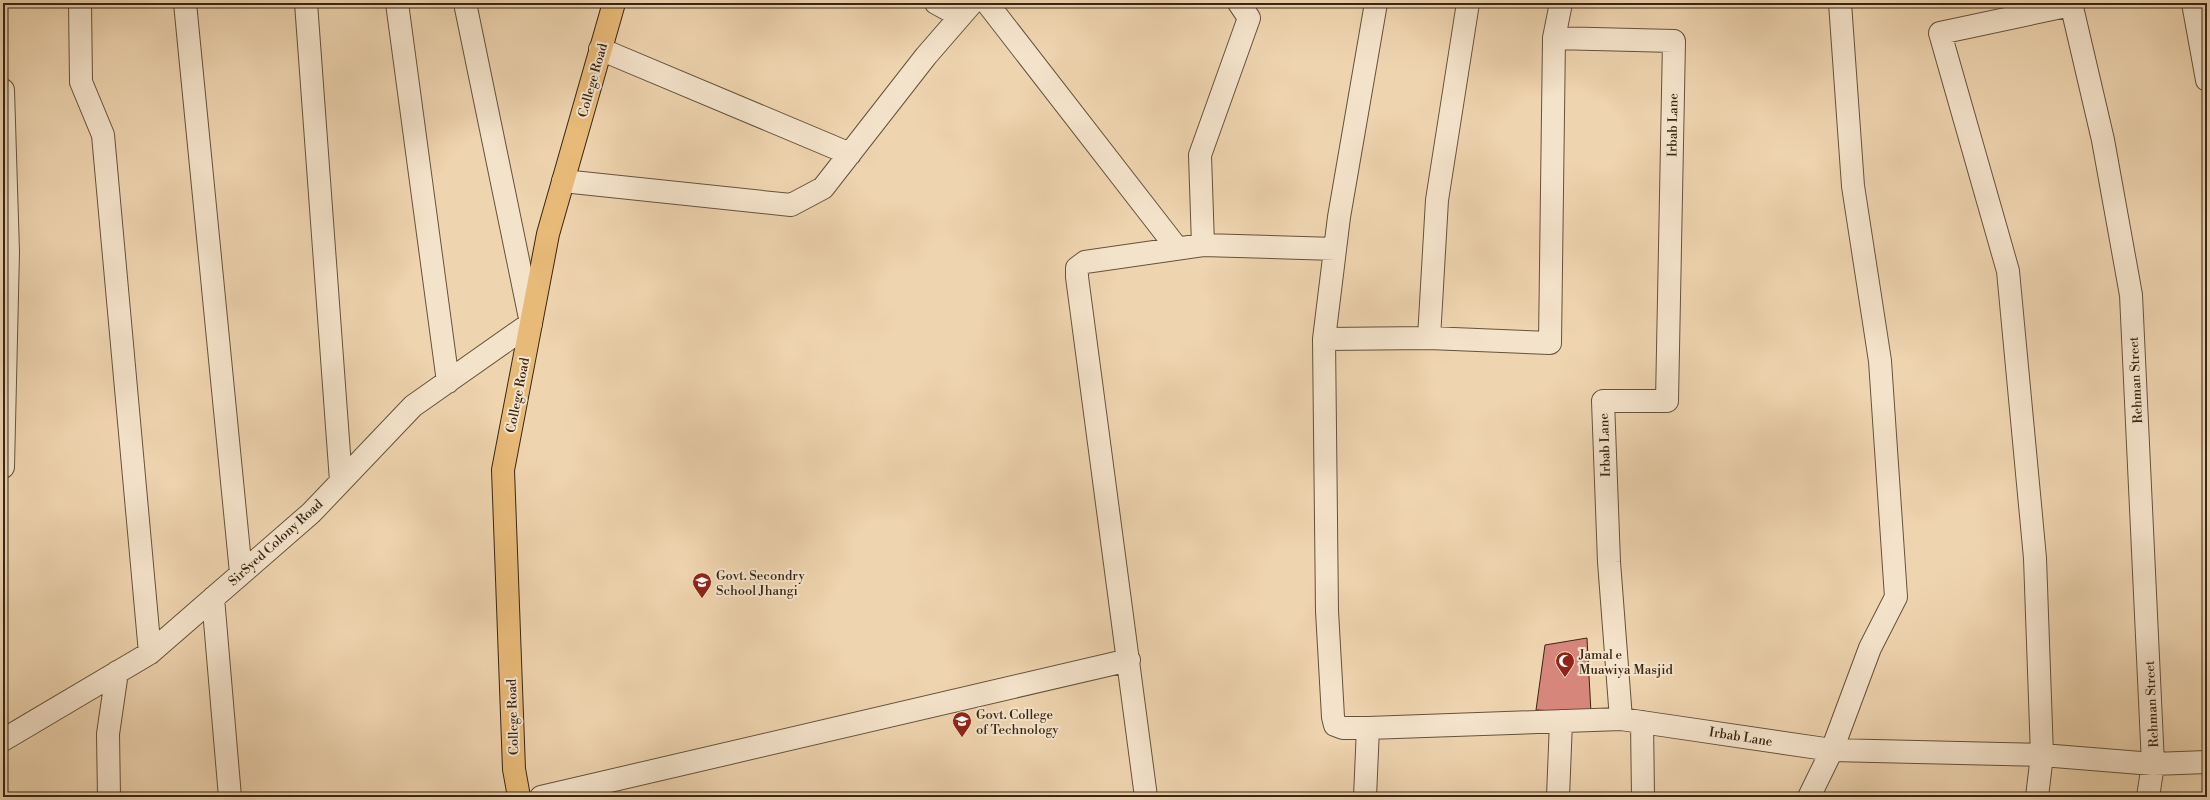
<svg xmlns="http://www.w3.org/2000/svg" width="2210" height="800" viewBox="0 0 2210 800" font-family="'Libre Bodoni',serif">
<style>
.building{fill:#d6867b;stroke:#392614}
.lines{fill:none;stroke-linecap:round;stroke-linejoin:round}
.minor-casing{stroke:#66523b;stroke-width:24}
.major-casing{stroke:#392614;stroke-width:24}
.minor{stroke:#f4e3cb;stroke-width:22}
.major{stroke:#e7ba78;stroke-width:22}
.labels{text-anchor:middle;stroke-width:4;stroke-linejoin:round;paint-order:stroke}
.street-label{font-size:13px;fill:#392614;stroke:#f4e3cb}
.poi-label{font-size:13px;fill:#392614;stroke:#f4e3cb;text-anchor:start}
</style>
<rect width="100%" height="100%" fill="#eed4af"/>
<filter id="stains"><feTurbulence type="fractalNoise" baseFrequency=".005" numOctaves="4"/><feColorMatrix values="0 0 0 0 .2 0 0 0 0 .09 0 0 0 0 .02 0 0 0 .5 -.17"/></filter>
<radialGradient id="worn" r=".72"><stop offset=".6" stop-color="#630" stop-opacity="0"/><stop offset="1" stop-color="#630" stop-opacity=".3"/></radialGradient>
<path class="building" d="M 1587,638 L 1591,713 L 1536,710 L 1545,645 Z"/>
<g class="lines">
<defs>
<path id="minor" d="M 80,3 L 81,82 L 103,135 L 150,653
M 185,3 L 241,573
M 306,3 L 341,481
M 397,3 L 448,382
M 936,3 L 960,16
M 987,3 L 1177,248
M 1239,3 L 1249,18 L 1200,155 L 1203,245 L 1335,249
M 1376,3 L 1339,217 L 1324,339 L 1327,611 L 1333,717 L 1335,725 L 1343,728 L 1368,728 L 1621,719
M 1840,3 L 1853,186 L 1880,361 L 1896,597 L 1870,648 L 1832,750 L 2042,755 L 2153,764 L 2207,762
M 2071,3 L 2103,140 L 2131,295 L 2153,764 L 2148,797
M 2193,3 L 2207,80
M 1554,38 L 1674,41 L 1667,401 L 1603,401 L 1609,562 L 1621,719 L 1832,750 L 1809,797
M 600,49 L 850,154
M 3,90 L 8,252 L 3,467
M 563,181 L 791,205 L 823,188 L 926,56 L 972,3
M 1429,338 L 1437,200 L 1468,3
M 1324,339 L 1429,338 L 1550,343 L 1554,38 L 1561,3
M 213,598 L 230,797
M 1642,722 L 1643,797
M 3,740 L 150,653 L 311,513 L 413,406 L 531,323 L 465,3
M 109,797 L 108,734 L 117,672
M 541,797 L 1129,660
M 1146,797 L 1077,277 L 1077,268 L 1085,262 L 1203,245
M 1365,797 L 1368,728
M 1558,797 L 1561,721
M 2037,797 L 2042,755 L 2035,558 L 2008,271 L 1940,33 L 2071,5"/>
<path id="major" d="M 519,797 L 514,769 L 503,470 L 548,234 L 614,3"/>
</defs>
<use href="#minor" class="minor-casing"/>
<use href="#major" class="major-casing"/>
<use href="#minor" class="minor"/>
<use href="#major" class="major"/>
</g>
<defs>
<symbol id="school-pin" viewBox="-11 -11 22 30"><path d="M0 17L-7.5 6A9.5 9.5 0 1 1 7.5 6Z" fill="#8f2418" stroke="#f4e3cb"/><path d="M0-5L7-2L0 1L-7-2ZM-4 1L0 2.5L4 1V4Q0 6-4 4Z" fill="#fff"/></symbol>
<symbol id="mosque-pin" viewBox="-11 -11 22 30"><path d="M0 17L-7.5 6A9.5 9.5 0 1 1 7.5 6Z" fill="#8f2418" stroke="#f4e3cb"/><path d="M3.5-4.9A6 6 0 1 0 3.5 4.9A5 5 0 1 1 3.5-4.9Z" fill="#fff"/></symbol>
<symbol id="university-pin" viewBox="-11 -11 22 30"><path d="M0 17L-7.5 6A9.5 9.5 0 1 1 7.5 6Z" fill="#8f2418" stroke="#f4e3cb"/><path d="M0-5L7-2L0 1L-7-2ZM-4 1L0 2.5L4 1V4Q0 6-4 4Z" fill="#fff"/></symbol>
</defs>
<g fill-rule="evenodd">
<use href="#school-pin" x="691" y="571" width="22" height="30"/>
<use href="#mosque-pin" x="1554" y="650" width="22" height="30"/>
<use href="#university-pin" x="951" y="710" width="22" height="30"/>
</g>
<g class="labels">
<g class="street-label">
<text transform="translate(592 80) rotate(-74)" y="5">College Road</text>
<text transform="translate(1672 125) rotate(-89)" y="5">Irbab Lane</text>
<text transform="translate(2135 380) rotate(-93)" y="5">Rehman Street</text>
<text transform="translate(517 395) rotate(-79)" y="5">College Road</text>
<text transform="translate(1604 445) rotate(-92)" y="5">Irbab Lane</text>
<text transform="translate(275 542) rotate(-42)" y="5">SirSyed Colony Road</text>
<text transform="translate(2151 704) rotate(-93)" y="5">Rehman Street</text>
<text transform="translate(512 717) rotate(-92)" y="5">College Road</text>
<text transform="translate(1741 736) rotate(9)" y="5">Irbab Lane</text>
</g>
<g class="poi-label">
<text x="716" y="580">Govt. Secondry<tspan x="716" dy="15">School Jhangi</tspan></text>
<text x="1579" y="659">Jamal e<tspan x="1579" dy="15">Muawiya Masjid</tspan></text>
<text x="976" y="719">Govt. College<tspan x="976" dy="15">of Technology</tspan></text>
</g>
</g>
<rect width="2210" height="800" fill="none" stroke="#eed4af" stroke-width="16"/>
<rect x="4" y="4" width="2202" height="792" fill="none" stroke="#392614" stroke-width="2"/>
<rect x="8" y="8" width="2194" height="784" fill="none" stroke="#392614"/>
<rect width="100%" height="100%" filter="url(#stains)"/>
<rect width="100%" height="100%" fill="url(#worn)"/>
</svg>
